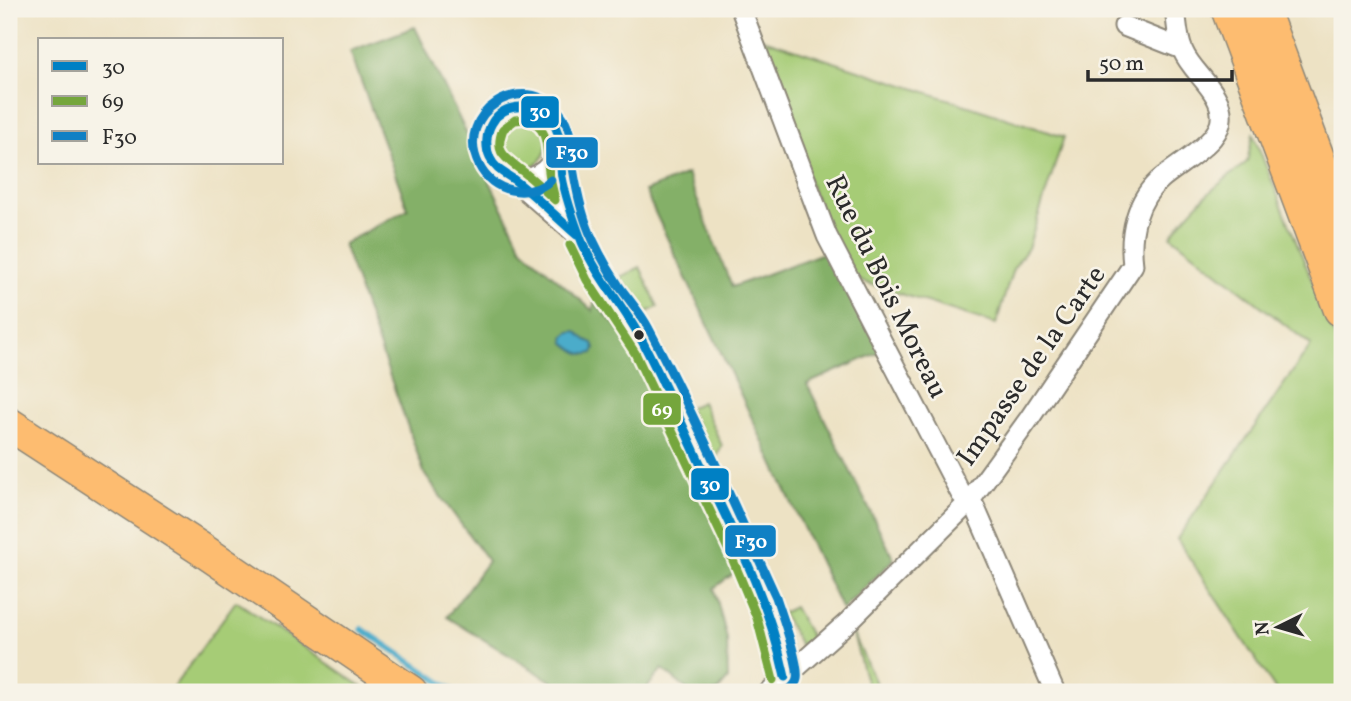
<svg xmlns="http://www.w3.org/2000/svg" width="1351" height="701" viewBox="0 0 1351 701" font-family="Vollkorn,serif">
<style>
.green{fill:#a6cc76;stroke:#687c50;stroke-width:2}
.forest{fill:#84b067;stroke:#586e49;stroke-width:2}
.water{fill:#4bacca;stroke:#3b6c7a;stroke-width:2}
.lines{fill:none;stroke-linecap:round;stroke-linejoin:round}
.stream{stroke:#4bacca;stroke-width:6}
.street-casing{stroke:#8c8678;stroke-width:23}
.primary-casing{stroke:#8c8678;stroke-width:35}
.highway-casing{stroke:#8c8678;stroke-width:40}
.street{stroke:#fff;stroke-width:19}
.primary{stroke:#fdbc6f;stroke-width:32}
.highway{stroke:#fdbc6f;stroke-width:37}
.bus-1-casing{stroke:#f7f3e8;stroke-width:14}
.bus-2-casing{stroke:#f7f3e8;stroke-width:14}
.bus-3-casing{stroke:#f7f3e8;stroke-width:14}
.bus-1{stroke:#0080c4;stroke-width:9}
.bus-2{stroke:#75a63c;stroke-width:9}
.bus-3{stroke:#1080c4;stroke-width:9}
.bus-dot{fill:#2b2b2b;stroke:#f7f3e8;stroke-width:2.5}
.labels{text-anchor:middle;stroke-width:5;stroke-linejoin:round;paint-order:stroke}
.street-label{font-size:28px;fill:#2b2b2b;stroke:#f7f3e8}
.line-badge{stroke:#f7f3e8;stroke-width:2.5}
.badge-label{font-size:19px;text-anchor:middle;font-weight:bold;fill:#fff}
</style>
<rect width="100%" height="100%" fill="#f7f3e8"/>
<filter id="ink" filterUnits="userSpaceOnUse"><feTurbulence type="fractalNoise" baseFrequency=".0143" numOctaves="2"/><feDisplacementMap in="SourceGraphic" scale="14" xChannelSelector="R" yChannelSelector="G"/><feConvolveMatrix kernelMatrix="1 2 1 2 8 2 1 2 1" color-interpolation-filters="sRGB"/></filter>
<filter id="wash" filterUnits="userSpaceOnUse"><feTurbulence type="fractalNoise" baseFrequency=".00686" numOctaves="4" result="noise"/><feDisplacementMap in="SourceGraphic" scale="28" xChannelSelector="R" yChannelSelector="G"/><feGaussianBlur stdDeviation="1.57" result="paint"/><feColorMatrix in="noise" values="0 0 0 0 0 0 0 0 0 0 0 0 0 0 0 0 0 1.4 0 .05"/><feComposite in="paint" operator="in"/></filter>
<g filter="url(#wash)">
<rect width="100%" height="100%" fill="#ede2c4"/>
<path class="green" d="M 751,35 L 1064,137 L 1028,248 L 1013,269 L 996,324 L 847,277 Z
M497 143a25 25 0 1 1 50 0a25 25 0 1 1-50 0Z
M 1253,134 L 1342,355 L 1342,692 L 1277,692 L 1177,539 L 1311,345 L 1171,236 C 1192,205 1217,185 1247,162 Z
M 640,267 L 658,307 L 645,313 L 633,302 L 619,278 Z
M 702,402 L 722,446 L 714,462 L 688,408 Z
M 236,601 L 370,692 L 170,692 Z
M 794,607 L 812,639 L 800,645 L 782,613 Z
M 852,631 L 880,692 L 869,692 Z"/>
<path class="forest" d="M 415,27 L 522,248 L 593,311 L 594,302 L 627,337 L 736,572 L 714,588 L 727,639 L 728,679 L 717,692 L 690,692 L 662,669 L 647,688 L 652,692 L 555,692 L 559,686 L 447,617 L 488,561 L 425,475 L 343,244 L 408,209 L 350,51 Z
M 687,174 L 732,287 L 834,249 L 886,349 L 807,384 L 894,559 L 842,610 L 645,191 Z"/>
<path class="water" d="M 576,331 L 586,340 L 593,343 L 595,348 L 593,353 C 581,357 574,350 565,343 L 564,337 L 570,332 Z"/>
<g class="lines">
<path class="stream" d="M 413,9 L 414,11
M 1338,489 L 1342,497
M 362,629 L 455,692"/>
</g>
</g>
<g filter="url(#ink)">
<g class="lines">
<defs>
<path id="street" d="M 741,9 L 827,236 L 961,494 L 975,508 L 1055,692
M 1124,26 L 1182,49
M 558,150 C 541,197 481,183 486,140 C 489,108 529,96 550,119 C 563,134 558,157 562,175 C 566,195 570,218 578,237 C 585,252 594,269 603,284 C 614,302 629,317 639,336 C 666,390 692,445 717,499 C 732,533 750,566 764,601 C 774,626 779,651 785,677
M 513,179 L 577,235
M 769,692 L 849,621 L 969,502 L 1029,419 L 1133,265 C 1129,234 1136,199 1162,178 C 1178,165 1198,154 1212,138 C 1216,133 1221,126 1221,119 C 1224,93 1192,73 1183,51 C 1177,38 1177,22 1175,9"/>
<path id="primary" d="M 9,424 L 201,549 L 411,692"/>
<path id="highway" d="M 1230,9 L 1342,308
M 1260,9 L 1342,229"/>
</defs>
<use href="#street" class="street-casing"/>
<use href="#primary" class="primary-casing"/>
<use href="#highway" class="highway-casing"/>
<use href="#street" class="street"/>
<use href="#primary" class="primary"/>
<use href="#highway" class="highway"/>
<defs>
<path id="bus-1" d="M 577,235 C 556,217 536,196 513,179 C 504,173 495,169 490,158 C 485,147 486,133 492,123 C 504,101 536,103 551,120 C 564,136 559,158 562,177 C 566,199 574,221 582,242 C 597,277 622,304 640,337 C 662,378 680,420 699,461 C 734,534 768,597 785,677"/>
<path id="bus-2" d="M 526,119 C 551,127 546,150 549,172 C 550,181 553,190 555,200 C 544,190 533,179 521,170 C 504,157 494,152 503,129 L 515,120 Z
M 570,245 L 587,280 L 635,353 L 730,553 L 757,618 L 773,680"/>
<path id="bus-3" d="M 551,180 C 528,200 492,192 479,165 C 453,113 525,68 560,113 C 573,129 571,149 573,168 C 577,192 582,218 593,240 C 600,255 609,271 619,286 C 629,300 641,313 649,329 C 695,416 735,507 776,597 C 781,613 800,664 797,679 C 796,685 791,688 787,692"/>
</defs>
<use href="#bus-1" class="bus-1-casing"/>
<use href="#bus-2" class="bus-2-casing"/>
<use href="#bus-3" class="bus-3-casing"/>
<use href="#bus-1" class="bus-1"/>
<use href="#bus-2" class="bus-2"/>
<use href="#bus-3" class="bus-3"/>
</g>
</g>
<circle class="bus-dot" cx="639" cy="335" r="6"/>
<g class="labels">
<g class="street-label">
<text transform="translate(888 286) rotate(64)" y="10">Rue du Bois Moreau</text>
<text transform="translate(1030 365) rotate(-55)" y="10">Impasse de la Carte</text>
</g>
</g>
<g class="line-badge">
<rect x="520" y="95" width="40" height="34" rx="7" fill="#0080c4"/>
<rect x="545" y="136" width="54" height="33" rx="7" fill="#1080c4"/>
<rect x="642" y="392" width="40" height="34" rx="7" fill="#75a63c"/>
<rect x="690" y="467" width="40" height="34" rx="7" fill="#0080c4"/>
<rect x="724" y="524" width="53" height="34" rx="7" fill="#1080c4"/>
</g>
<g class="badge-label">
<text x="540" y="118">30</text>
<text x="572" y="159">F30</text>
<text x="662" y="416">69</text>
<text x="710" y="491">30</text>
<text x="751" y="548">F30</text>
</g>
<rect width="1351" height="701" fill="none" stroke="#f7f3e8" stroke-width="35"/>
<rect x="38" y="38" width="245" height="126" fill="#f7f3e8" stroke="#a5a39c" stroke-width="2"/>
<rect x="52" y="61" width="35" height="10" fill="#0080c4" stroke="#a5a39c" stroke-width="2"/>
<text x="102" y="74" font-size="21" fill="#2b2b2b">30</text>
<rect x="52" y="96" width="35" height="10" fill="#75a63c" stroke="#a5a39c" stroke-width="2"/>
<text x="102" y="108" font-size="21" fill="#2b2b2b">69</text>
<rect x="52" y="131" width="35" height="10" fill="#1080c4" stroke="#a5a39c" stroke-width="2"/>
<text x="102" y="144" font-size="21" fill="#2b2b2b">F30</text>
<g transform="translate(1278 627) rotate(265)" stroke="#f7f3e8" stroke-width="5" paint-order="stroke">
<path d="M0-5L12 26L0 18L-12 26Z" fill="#2b2b2b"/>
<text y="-10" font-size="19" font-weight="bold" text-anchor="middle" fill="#2b2b2b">N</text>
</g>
<path d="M1088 70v10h144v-10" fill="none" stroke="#2b2b2b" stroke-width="3.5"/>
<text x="1099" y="70" font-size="21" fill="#2b2b2b" stroke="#f7f3e8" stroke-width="5" paint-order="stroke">50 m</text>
</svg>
